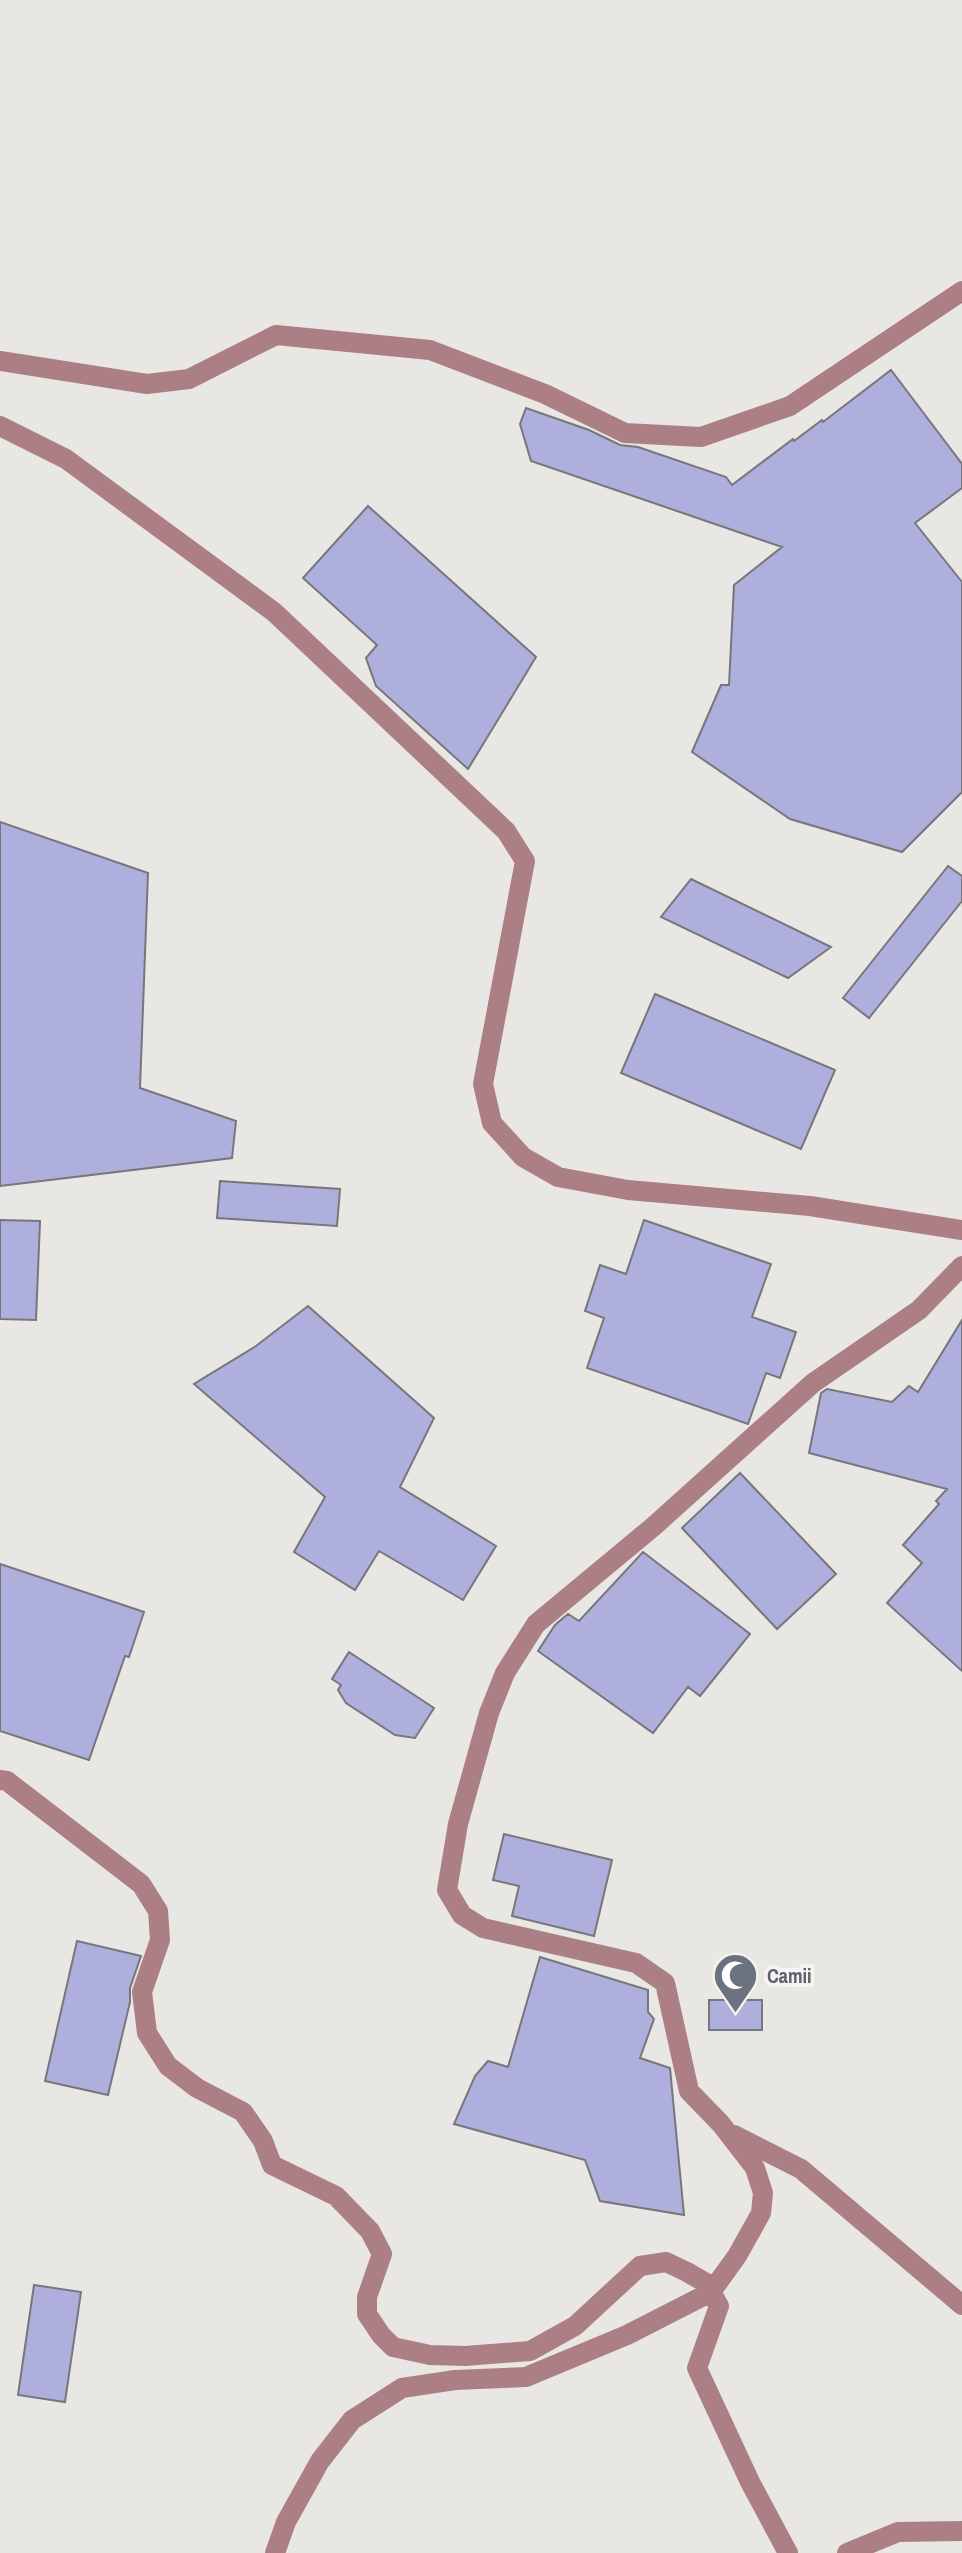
<svg xmlns="http://www.w3.org/2000/svg" width="962" height="2553" viewBox="0 0 962 2553" font-family="'Archivo Narrow',sans-serif">
<style>
.building{fill:#aeafdc;stroke:#77777b;stroke-width:2}
.lines{fill:none;stroke-linecap:round;stroke-linejoin:round}
.minor{stroke:#ac7f84;stroke-width:20}
.labels{text-anchor:middle;stroke-width:8;stroke-linejoin:round;paint-order:stroke}
.worship-label{font-size:20px;font-weight:bold;fill:#5b616d;stroke:#f6f4f1;text-anchor:start}
</style>
<rect width="100%" height="100%" fill="#e9e7e4"/>
<path class="building" d="M 891,370 L 962,464 L 962,488 L 915,523 L 962,582 L 962,792 L 902,852 L 790,819 L 692,752 L 721,685 L 729,685 L 734,585 L 782,547 L 531,461 L 520,424 L 526,408 L 589,430 L 620,445 L 638,447 L 726,477 L 732,485 L 793,439 L 794,441 L 822,420 L 823,422 Z
M 368,506 L 536,657 L 468,769 L 376,686 L 366,658 L 377,645 L 303,578 Z
M 0,822 L 148,873 L 140,1088 L 236,1121 L 232,1158 L 0,1186 Z
M 948,866 L 962,876 L 962,901 L 869,1018 L 843,998 Z
M 691,879 L 831,947 L 788,978 L 661,917 Z
M 655,994 L 835,1070 L 801,1149 L 621,1073 Z
M 220,1181 L 340,1189 L 337,1226 L 217,1218 Z
M 0,1220 L 40,1221 L 36,1320 L 0,1319 Z
M 644,1220 L 771,1264 L 752,1317 L 796,1332 L 780,1378 L 766,1373 L 748,1424 L 587,1368 L 604,1318 L 585,1311 L 600,1265 L 626,1274 Z
M 308,1306 L 434,1418 L 400,1487 L 496,1546 L 463,1600 L 379,1551 L 355,1590 L 294,1552 L 325,1497 L 194,1384 L 256,1346 Z
M 962,1320 L 962,1671 L 887,1603 L 922,1563 L 903,1545 L 939,1504 L 936,1501 L 947,1489 L 809,1453 L 821,1393 L 827,1389 L 892,1402 L 909,1386 L 918,1392 Z
M 740,1473 L 836,1574 L 777,1629 L 682,1528 Z
M 643,1552 L 750,1634 L 700,1696 L 688,1687 L 653,1733 L 538,1651 L 555,1625 L 568,1614 L 579,1621 Z
M 0,1564 L 144,1612 L 129,1657 L 125,1656 L 89,1760 L 0,1731 Z
M 349,1652 L 434,1708 L 415,1738 L 395,1735 L 346,1703 L 338,1690 L 341,1685 L 332,1679 Z
M 504,1834 L 612,1860 L 594,1936 L 512,1916 L 519,1886 L 493,1880 Z
M 77,1941 L 141,1956 L 130,1988 L 130,2002 L 108,2095 L 45,2081 Z
M 540,1957 L 648,1990 L 648,2012 L 654,2019 L 640,2058 L 670,2068 L 684,2215 L 600,2201 L 585,2160 L 454,2124 L 475,2076 L 488,2061 L 508,2067 Z
M 709,2000 L 762,2000 L 762,2030 L 709,2030 Z
M 34,2285 L 81,2292 L 65,2402 L 18,2395 Z"/>
<g class="lines">
<path class="minor" d="M 0,361 L 147,384 L 189,379 L 276,335 L 430,350 L 545,394 L 625,433 L 701,437 L 790,406 L 962,291
M 0,426 L 66,459 L 274,612 L 506,831 L 525,861 L 483,1084 L 492,1123 L 523,1157 L 558,1177 L 628,1190 L 810,1206 L 962,1230
M 0,1780 L 7,1781 L 141,1884 L 158,1911 L 160,1940 L 142,1992 L 147,2033 L 168,2066 L 197,2088 L 243,2112 L 263,2141 L 272,2165 L 336,2196 L 370,2231 L 382,2254 L 367,2297 L 367,2314 L 381,2335 L 393,2347 L 430,2355 L 465,2356 L 530,2351 L 575,2326 L 640,2266 L 666,2262 L 687,2272 L 706,2283 L 719,2306 L 697,2368 L 750,2482 L 788,2553
M 734,2135 L 801,2169 L 962,2305
M 275,2553 L 286,2522 L 320,2461 L 352,2420 L 402,2388 L 455,2380 L 526,2377 L 627,2335 L 711,2292 L 737,2256 L 761,2213 L 763,2193 L 755,2168 L 721,2124 L 689,2091 L 665,1983 L 636,1963 L 483,1928 L 462,1915 L 447,1890 L 458,1824 L 489,1713 L 505,1673 L 536,1624 L 654,1526 L 813,1383 L 919,1310 L 962,1266
M 847,2553 L 898,2532 L 962,2531"/>
</g>
<defs>
<symbol id="mosque-pin" viewBox="-11 -11 22 30"><path d="M0 17L-7.5 6A9.5 9.5 0 1 1 7.5 6Z" fill="#6b7280" stroke="#f6f4f1"/><path d="M3.5-4.9A6 6 0 1 0 3.5 4.9A5 5 0 1 1 3.5-4.9Z" fill="#fff"/></symbol>
</defs>
<g fill-rule="evenodd">
<use href="#mosque-pin" x="710" y="1950" width="51" height="69"/>
</g>
<g class="labels">
<g class="worship-label">
<text x="767" y="1983">Camii</text>
</g>
</g>
</svg>
